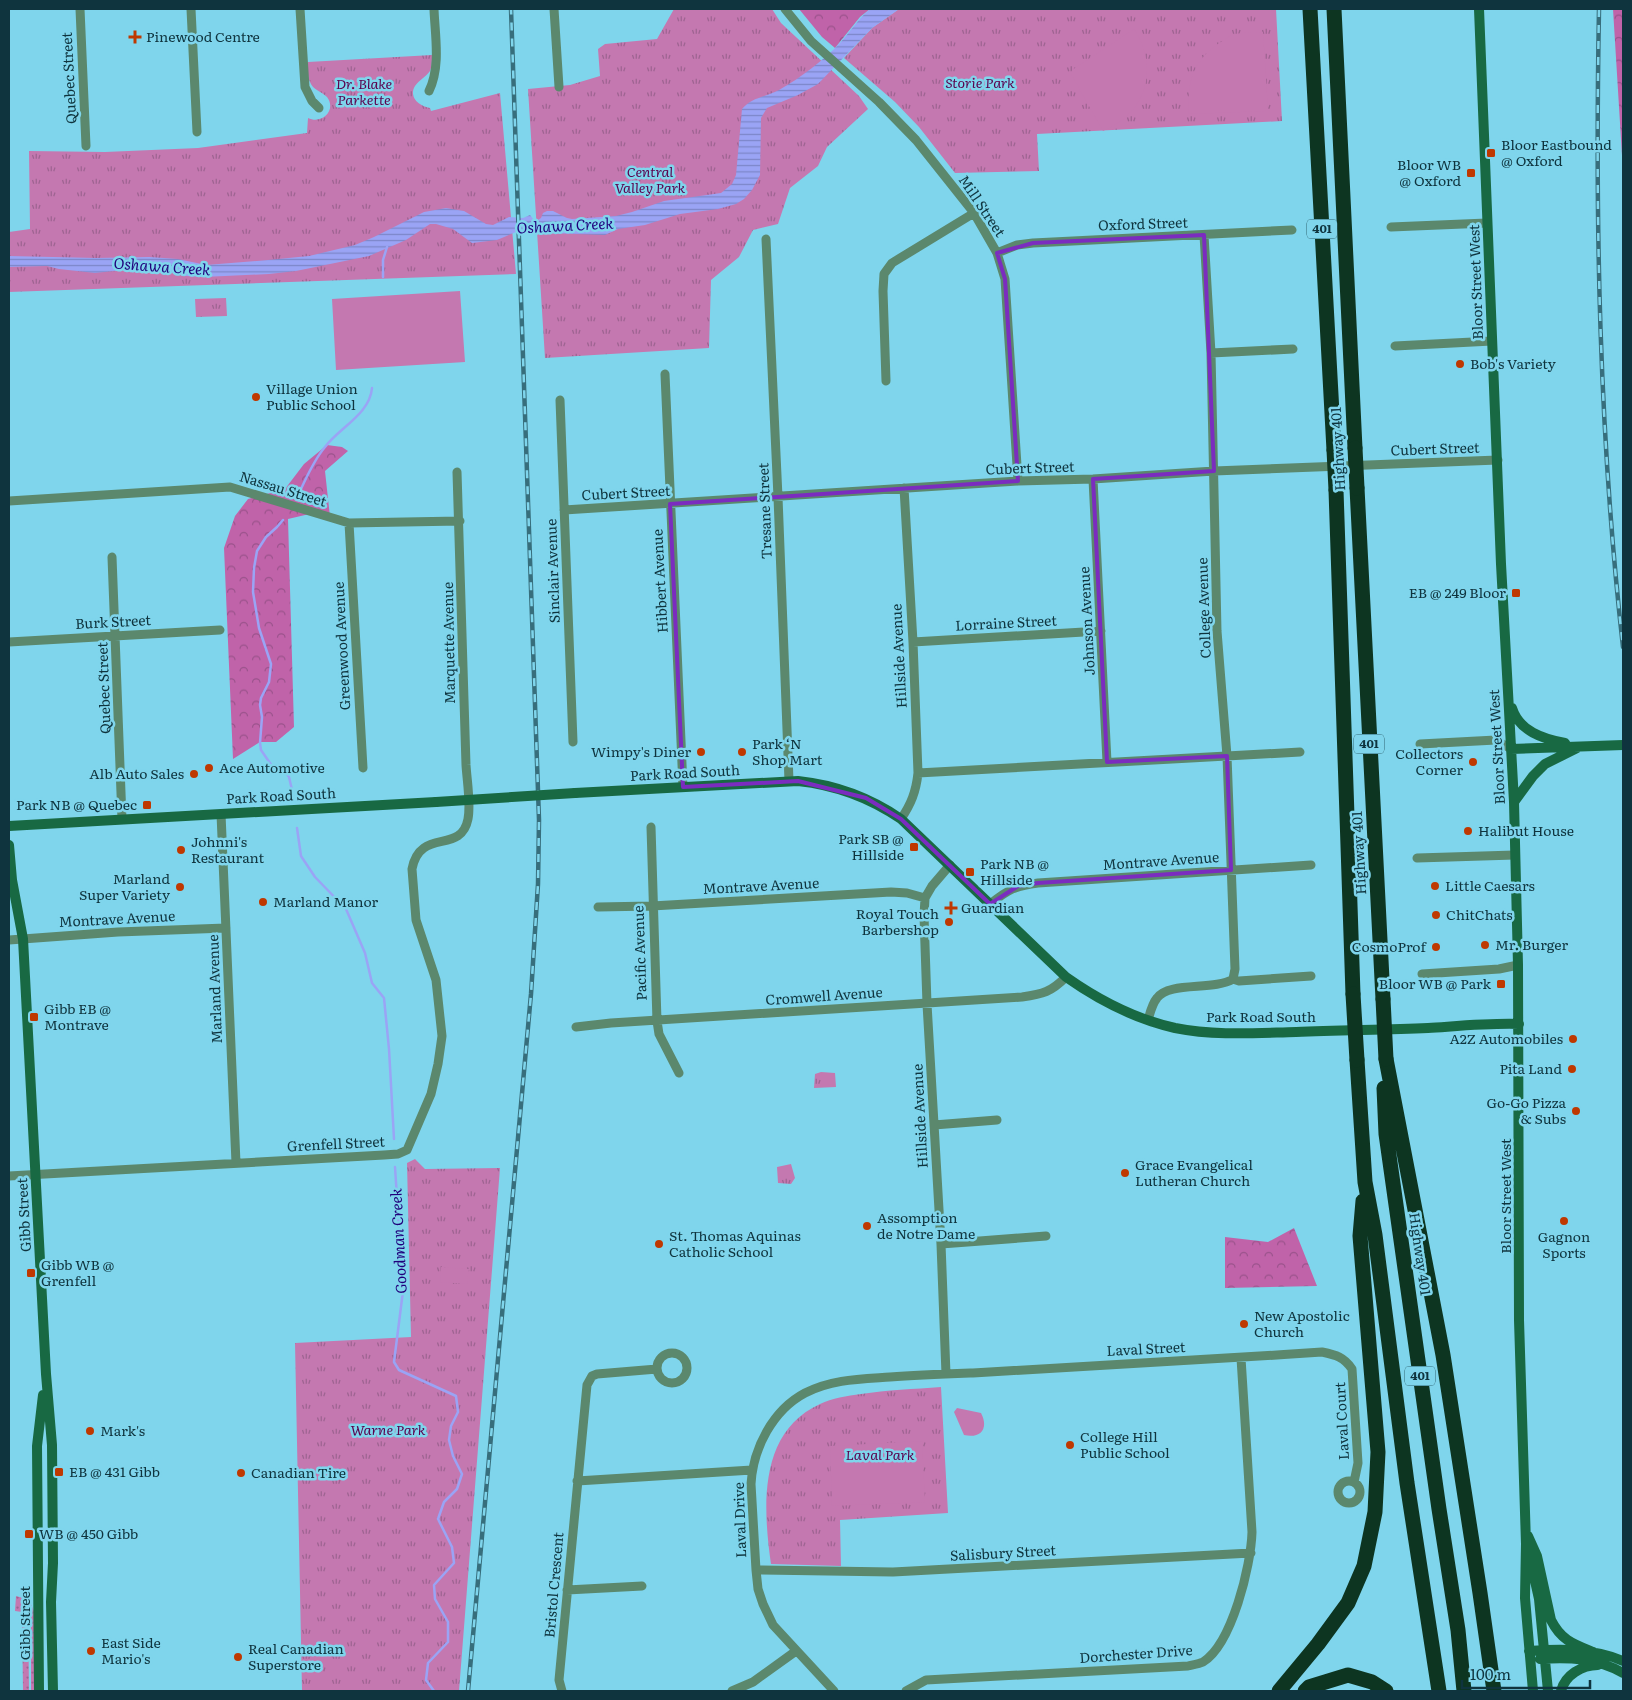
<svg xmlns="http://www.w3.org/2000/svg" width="1632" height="1700" viewBox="0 0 1632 1700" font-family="Literata,serif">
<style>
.grass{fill:url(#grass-dots)}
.forest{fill:url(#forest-crowns)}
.park{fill:url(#park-tufts)}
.garden{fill:#c478b0}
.water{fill:url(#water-rules)}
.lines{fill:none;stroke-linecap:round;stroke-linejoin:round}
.stream{stroke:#9aa4f5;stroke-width:2.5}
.minor{stroke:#5b886d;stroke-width:9}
.secondary{stroke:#186943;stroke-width:10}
.motorway{stroke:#0d3521;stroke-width:15}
.rail-casing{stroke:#376e7c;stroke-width:4.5}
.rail{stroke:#7fd5ec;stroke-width:2.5;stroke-dasharray:8;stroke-linecap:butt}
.secondary-bridge{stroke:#186943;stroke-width:10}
.motorway-bridge{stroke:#0d3521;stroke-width:15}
.marked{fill:none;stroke:#7b2cbf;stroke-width:4;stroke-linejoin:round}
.poi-dot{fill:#bf3800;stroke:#7fd5ec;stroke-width:2}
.labels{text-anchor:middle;stroke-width:5;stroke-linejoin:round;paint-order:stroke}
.shield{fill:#7fd5ec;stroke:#316472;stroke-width:1}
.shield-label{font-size:12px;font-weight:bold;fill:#0f343e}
.poi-label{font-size:14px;fill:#0f343e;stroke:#7fd5ec;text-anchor:start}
.street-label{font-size:14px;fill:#0f343e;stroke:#7fd5ec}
.park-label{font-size:14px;font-style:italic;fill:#5b014c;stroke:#7fd5ec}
.water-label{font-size:15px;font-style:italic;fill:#20007c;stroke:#7fd5ec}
</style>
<defs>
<pattern id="grass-dots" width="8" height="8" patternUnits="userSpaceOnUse" patternTransform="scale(1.25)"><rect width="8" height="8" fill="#c478b0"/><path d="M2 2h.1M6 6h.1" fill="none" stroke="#9e6391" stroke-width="1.8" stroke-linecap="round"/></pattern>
<pattern id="forest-crowns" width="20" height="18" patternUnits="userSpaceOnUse" patternTransform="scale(1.25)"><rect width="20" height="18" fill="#c063a9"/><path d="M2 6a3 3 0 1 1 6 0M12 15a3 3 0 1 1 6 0" fill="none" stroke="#9a528b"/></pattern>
<pattern id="park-tufts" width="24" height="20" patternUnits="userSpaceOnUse" patternTransform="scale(1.25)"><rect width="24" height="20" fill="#c478b0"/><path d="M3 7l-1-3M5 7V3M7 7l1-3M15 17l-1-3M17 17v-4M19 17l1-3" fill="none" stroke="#9e6391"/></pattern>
<pattern id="water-rules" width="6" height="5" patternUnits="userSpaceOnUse" patternTransform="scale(1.25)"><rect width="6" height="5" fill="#9aa4f5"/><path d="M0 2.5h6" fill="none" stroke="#7c86c8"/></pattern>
</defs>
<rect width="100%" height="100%" fill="#7fd5ec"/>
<path class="grass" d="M 16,1596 L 23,1598 L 28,1604 L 29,1691 L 23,1691 L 22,1612 L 15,1611 Z
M 31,1604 L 34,1611 L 34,1691 L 31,1691 Z"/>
<path class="forest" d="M 799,9 L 870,9 L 860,17 L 835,48 L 822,37 Z
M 1613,9 L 1623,9 L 1623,172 Z
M 327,445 L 342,447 L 348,451 L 325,471 L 330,517 L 318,512 L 288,519 L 294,727 L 276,742 L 260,742 L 233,759 L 224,548 L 235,516 L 248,499 L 285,489 L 304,464 Z
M 1294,1228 L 1317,1286 L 1225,1288 L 1225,1237 L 1268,1242 Z"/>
<path class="park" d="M 674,9 L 772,9 L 781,23 L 859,96 L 868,109 L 827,147 L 818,166 L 790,188 L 778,224 L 753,230 L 739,257 L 711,280 L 709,348 L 545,358 L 528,89 L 570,85 L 600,76 L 598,49 L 605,44 L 657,39 Z
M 899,9 L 1276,9 L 1282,121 L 1037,134 L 1039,171 L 955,173 L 919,127 L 895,102 L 844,58 L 872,28 Z
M 432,55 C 432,61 432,66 430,71 C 426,77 419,80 415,86 C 408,98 420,106 430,108 L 431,111 L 500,93 L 516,274 L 9,292 L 9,232 L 30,229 L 29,151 L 105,152 L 198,148 L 307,133 L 308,118 C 322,125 337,110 327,97 C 321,91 313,90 310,82 C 307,76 308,69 308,62 Z
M 226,298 L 227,316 L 196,317 L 195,299 Z
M 821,1072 L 835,1073 L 836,1087 L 814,1088 L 815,1074 Z
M 415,1159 L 425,1169 L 500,1168 L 459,1691 L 302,1691 L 295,1343 L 411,1337 L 407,1163 Z
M 791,1164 L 795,1178 L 791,1184 L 778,1183 L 777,1167 Z
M 941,1387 L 948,1513 L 840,1520 L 841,1566 L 771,1564 C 763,1508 758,1432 820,1404 C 832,1398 847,1396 861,1394 C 887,1390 914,1389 941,1387 Z"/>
<path class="garden" d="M 1134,29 C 1153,57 1152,93 1126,117 C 1119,123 1111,127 1103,131 L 1071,74 L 1072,70 Z
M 1263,32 L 1268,108 L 1265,111 L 1189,114 C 1187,83 1192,62 1219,43 C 1223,41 1228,37 1232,35 C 1241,32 1254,33 1263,32 Z
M 460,291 L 465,362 L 336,370 L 332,299 Z
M 441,1267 L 469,1269 L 467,1284 L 440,1282 Z
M 957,1408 L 981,1413 C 989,1428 981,1439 964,1435 L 954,1412 Z
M 922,1441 L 925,1502 L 832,1506 L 830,1446 Z"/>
<path class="water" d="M 870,9 L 899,9 L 872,28 L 818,84 L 798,95 L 767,108 L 761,118 L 760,175 L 752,190 L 744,199 L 736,204 L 718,209 L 680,214 L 645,225 L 618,229 L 605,235 L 516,232 L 497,240 L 472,243 L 453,229 L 436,224 L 430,224 L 406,240 L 369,256 L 296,271 L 269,274 L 204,277 L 186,276 L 166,271 L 133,269 L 95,273 L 59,269 L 47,266 L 9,267 L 9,256 L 96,258 L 149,257 L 178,259 L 206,265 L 268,260 L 309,256 L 355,245 L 374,237 L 424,212 L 446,208 L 464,211 L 486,224 L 493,225 L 509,217 L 523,218 L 530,215 L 534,220 L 538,220 L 541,218 L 543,213 L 547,211 L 553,211 L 567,218 L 572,219 L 616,216 L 632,212 L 664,201 L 721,193 L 732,184 L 736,175 L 742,109 C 752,97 766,97 779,90 C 800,78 823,61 840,43 C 850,32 858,19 870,9 Z"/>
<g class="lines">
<path class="stream" d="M 383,277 L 383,260 L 387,247
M 298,495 C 306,479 313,461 325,447 C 339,428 370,414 372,388
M 283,520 L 277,527 L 266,537 L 257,551 L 254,568 L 253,592 L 259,628 L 271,664 L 269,682 L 261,698 L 260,705 L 262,717 L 260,743 L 261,750 L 272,766 L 285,772 L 289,777 L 292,790
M 297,828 L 301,856 L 315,877 L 346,909 L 365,953 L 372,983 L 384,998 L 389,1049 L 394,1139
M 395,1167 L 403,1291 L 394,1362 L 399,1370 L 456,1396 L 458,1412 L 451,1426 L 449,1440 L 453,1456 L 462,1474 L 457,1489 L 444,1502 L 438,1519 L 452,1547 L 454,1563 L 434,1585 L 435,1599 L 448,1622 L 448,1642 L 428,1663 L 426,1680 L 434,1691"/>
<path class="minor" d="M 80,9 L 86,146
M 191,9 L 197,132
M 300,9 L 305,87 L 312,101 L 319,108
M 554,9 L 559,87
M 785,9 L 811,41 L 879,102 L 916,140 L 974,213 L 997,253 L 1005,279 L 1018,481
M 429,91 C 441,66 435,36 434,9
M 1391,227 L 1487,223
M 1204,235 L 1211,353 L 1217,631 L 1227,756 L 1235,969 L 1233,979
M 766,239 L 778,497 L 789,781
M 997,253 L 1017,245 L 1033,243 L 1292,230
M 1395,346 L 1492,341
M 1211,353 L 1293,349
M 665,374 L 683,787
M 886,381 L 883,291 L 884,274 L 892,263 L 974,213
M 560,400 L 573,742
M 1093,479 L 1107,762
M 9,501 L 230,487 L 349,523 L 460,521
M 564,510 L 1018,481 L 1093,479 L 1214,471 L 1498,460
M 349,523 L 363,768
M 112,557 L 122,819
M 9,642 L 220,630
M 913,642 L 1101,631
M 1420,744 L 1496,740 L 1511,749
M 918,773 L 1300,752
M 221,814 L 236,1163
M 901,819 C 911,804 916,792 918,773 L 913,642 L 904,488
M 651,827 L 657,1021 L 659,1034 L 679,1073
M 1417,858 L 1515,855
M 990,904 C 1009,889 1015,886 1038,883 L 1311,865
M 598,907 L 652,906 L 891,892 L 907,893 L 925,898
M 9,940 L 118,932 L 226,928
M 1422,974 L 1499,969 L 1518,965
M 1148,1020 C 1150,1013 1152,1004 1157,998 C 1169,981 1214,991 1233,979 L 1239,981 L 1311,976
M 576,1027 L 611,1023 L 1022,997 C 1043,994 1051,992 1066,977
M 934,1125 L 997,1120
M 9,1176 L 384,1155 L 398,1154 L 407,1150 L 431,1094 L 438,1064 L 442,1036 L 436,980 L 416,920 L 412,869 C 420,827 461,855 468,819 C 471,804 467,781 466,765 L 457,472
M 941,1244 L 1046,1236
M657 1368a15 15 0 1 1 30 0a15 15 0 1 1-30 0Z
M 946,1374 L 941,1244 L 927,1004 L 924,916 L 925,898 L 932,886 L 950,865
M 577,1481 L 752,1470
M1338 1492a11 11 0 1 1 22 0a11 11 0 1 1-22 0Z
M 756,1570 L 893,1572 L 1251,1553
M 567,1590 L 642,1586
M 562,1691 L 559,1680 L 587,1385 L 592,1376 L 597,1374 L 657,1369
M 732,1691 L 753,1682 L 796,1651
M 834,1691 L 773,1625 L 763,1604 L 758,1589 L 756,1570 L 751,1484 C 753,1448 773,1410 805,1393 C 832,1379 861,1379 890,1377 C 918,1375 946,1374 973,1373 C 1090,1366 1206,1360 1322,1352 C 1336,1355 1344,1357 1352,1369 L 1358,1463 L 1354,1482
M 906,1691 L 926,1680 L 1188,1666 C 1192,1665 1199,1664 1203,1662 C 1232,1644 1251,1566 1252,1532 L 1241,1358"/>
<path class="secondary" d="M 1479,9 L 1501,564 L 1514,802 L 1518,965 L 1519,1320 L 1526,1544 L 1525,1598 L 1533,1691
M 1512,708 C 1519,731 1543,739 1565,743
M 1511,749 L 1623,745
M 575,793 L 798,781 C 836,785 869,797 901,819 L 1066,977 C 1100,1001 1135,1019 1175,1028 C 1215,1036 1255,1033 1296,1032 C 1340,1030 1384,1030 1428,1028 C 1459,1026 1489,1023 1519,1024
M 1514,802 L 1533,776 L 1545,764 L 1577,748
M 9,826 L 436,802
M 9,845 L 12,880 L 23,939 L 46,1374 L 52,1445 L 53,1563 L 51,1602 L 53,1691
M 1528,1536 L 1537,1556 L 1551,1620 C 1561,1640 1573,1644 1593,1652
M 1529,1554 L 1539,1599 L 1548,1691
M 1529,1651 C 1560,1649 1594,1648 1623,1661
M 1540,1659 C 1569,1657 1597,1658 1623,1673
M 39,1691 L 37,1446 L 43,1395
M 1561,1691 C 1565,1675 1582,1665 1598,1665"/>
<path class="motorway" d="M 1310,9 L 1334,450
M 1334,9 L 1355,448
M 1357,488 L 1383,999
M 1336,490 L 1353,994
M 1386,1059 L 1443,1355 L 1480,1593 L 1494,1691
M 1357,1060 L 1365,1182 L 1375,1235 L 1407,1483 L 1439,1691
M 1384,1088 L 1386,1134 L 1439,1509 L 1458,1630 L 1464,1691
M 1279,1691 L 1318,1644 L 1348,1603 L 1364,1566 L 1375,1512 L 1378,1452 L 1360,1236 L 1363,1201
M 1305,1691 L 1309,1687 L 1348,1675 L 1372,1682 L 1386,1691"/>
<defs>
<path id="rail" d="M 1599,9 C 1595,222 1599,435 1623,647
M 468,1691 L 531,994 L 538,884 L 539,820 L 511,9"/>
</defs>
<use href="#rail" class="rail-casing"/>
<use href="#rail" class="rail"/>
<path class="secondary-bridge" d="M 436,802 L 575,793"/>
<path class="motorway-bridge" d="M 1355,448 L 1357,488
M 1334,450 L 1336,490
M 1353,994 L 1357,1060
M 1383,999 L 1386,1059"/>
</g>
<path class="marked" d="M 1204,235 L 1214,471 L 1093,479 L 1107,762 L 1227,756 L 1231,870 L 1038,883 L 1018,886 L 990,904 L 901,819 L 866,798 L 798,781 L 683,787 L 670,504 L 1018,481 L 1005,279 L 997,253 L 1033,243 Z"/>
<g class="poi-dot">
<path d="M132.5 29.5h5v5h5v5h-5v5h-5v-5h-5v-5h5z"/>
<rect x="1486" y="148" width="10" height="10" rx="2.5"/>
<rect x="1466" y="168" width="10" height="10" rx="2.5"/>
<circle cx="1460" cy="364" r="5"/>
<circle cx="256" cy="397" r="5"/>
<rect x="1511" y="588" width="10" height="10" rx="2.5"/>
<circle cx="701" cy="752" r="5"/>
<circle cx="742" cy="752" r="5"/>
<circle cx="1473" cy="762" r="5"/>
<circle cx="209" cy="768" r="5"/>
<circle cx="194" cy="774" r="5"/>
<rect x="142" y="800" width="10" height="10" rx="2.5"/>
<circle cx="1468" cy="831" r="5"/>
<rect x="909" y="842" width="10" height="10" rx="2.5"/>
<circle cx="181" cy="850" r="5"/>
<rect x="965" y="867" width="10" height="10" rx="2.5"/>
<circle cx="1435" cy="886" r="5"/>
<circle cx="180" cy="887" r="5"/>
<circle cx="263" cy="902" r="5"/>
<path d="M948.5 900.5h5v5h5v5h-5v5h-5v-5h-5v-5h5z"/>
<circle cx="1436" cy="915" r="5"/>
<circle cx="949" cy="922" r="5"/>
<circle cx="1485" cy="945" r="5"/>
<circle cx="1436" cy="947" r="5"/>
<rect x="1496" y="979" width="10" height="10" rx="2.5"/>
<rect x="29" y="1012" width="10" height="10" rx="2.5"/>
<circle cx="1573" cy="1039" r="5"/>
<circle cx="1572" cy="1069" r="5"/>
<circle cx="1576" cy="1111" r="5"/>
<circle cx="1125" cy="1173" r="5"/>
<circle cx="1564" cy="1221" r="5"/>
<circle cx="867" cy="1226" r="5"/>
<circle cx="659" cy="1244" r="5"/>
<rect x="26" y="1268" width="10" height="10" rx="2.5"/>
<circle cx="1244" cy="1324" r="5"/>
<circle cx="90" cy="1431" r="5"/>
<circle cx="1070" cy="1445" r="5"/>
<rect x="54" y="1467" width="10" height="10" rx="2.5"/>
<circle cx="241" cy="1473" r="5"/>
<rect x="24" y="1529" width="10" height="10" rx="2.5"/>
<circle cx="91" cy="1651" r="5"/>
<circle cx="238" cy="1657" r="5"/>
</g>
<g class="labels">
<g class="shield">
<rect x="1307" y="219.5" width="30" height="19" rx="4"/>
<rect x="1354" y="734.5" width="30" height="19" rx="4"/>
<rect x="1405" y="1366.5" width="30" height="19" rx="4"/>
</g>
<g class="shield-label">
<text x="1322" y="233">401</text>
<text x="1369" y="748">401</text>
<text x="1420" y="1380">401</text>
</g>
<g class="poi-label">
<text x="146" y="42">Pinewood Centre</text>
<text x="1501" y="150">Bloor Eastbound<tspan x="1501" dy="16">@ Oxford</tspan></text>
<text x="1461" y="170" text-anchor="end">Bloor WB<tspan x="1461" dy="16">@ Oxford</tspan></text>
<text x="1470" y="369">Bob's Variety</text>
<text x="266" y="394">Village Union<tspan x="266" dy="16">Public School</tspan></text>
<text x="1506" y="598" text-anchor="end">EB @ 249 Bloor</text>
<text x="752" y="749">Park ‘N<tspan x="752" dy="16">Shop Mart</tspan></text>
<text x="691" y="757" text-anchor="end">Wimpy's Diner</text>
<text x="1463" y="759" text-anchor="end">Collectors<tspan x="1463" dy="16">Corner</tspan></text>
<text x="219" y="773">Ace Automotive</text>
<text x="184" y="779" text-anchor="end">Alb Auto Sales</text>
<text x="137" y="810" text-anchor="end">Park NB @ Quebec</text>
<text x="1478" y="836">Halibut House</text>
<text x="904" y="844" text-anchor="end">Park SB @<tspan x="904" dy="16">Hillside</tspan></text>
<text x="191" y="847">Johnni's<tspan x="191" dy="16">Restaurant</tspan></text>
<text x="980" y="869">Park NB @<tspan x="980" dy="16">Hillside</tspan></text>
<text x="170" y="884" text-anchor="end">Marland<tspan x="170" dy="16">Super Variety</tspan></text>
<text x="1445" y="891">Little Caesars</text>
<text x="273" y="907">Marland Manor</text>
<text x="961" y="913">Guardian</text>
<text x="939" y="919" text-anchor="end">Royal Touch<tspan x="939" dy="16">Barbershop</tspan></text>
<text x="1446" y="920">ChitChats</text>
<text x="1495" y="950">Mr. Burger</text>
<text x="1426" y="952" text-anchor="end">CosmoProf</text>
<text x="1491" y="989" text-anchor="end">Bloor WB @ Park</text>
<text x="44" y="1014">Gibb EB @<tspan x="44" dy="16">Montrave</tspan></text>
<text x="1563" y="1044" text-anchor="end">A2Z Automobiles</text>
<text x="1562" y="1074" text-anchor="end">Pita Land</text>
<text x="1566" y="1108" text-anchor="end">Go-Go Pizza<tspan x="1566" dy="16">&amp; Subs</tspan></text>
<text x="1135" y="1170">Grace Evangelical<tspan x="1135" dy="16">Lutheran Church</tspan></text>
<text x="877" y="1223">Assomption<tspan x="877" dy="16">de Notre Dame</tspan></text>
<text x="669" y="1241">St. Thomas Aquinas<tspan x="669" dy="16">Catholic School</tspan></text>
<text x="1564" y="1242" text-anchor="middle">Gagnon<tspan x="1564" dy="16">Sports</tspan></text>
<text x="41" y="1270">Gibb WB @<tspan x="41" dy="16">Grenfell</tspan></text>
<text x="1254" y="1321">New Apostolic<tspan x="1254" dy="16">Church</tspan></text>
<text x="100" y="1436">Mark's</text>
<text x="1080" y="1442">College Hill<tspan x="1080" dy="16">Public School</tspan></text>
<text x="69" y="1477">EB @ 431 Gibb</text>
<text x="251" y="1478">Canadian Tire</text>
<text x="39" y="1539">WB @ 450 Gibb</text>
<text x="101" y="1648">East Side<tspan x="101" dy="16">Mario's</tspan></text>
<text x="248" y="1654">Real Canadian<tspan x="248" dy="16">Superstore</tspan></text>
</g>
<g class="street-label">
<text transform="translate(69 78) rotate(-93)" y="5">Quebec Street</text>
<text transform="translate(982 206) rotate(56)" y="5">Mill Street</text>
<text transform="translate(1143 224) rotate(-2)" y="5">Oxford Street</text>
<text transform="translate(1476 282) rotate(-92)" y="5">Bloor Street West</text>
<text transform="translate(1338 449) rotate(-93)" y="5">Highway 401</text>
<text transform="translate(1435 449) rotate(-2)" y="5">Cubert Street</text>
<text transform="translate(1030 468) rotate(-2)" y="5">Cubert Street</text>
<text transform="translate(283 489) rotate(17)" y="5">Nassau Street</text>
<text transform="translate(626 493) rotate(-3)" y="5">Cubert Street</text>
<text transform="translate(765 511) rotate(-92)" y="5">Tresane Street</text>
<text transform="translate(553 571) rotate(-92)" y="5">Sinclair Avenue</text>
<text transform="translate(660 581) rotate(-93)" y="5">Hibbert Avenue</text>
<text transform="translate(1204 608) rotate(-92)" y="5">College Avenue</text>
<text transform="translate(1087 621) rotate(-93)" y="5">Johnson Avenue</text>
<text transform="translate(113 622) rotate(-3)" y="5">Burk Street</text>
<text transform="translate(1006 623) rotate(-3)" y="5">Lorraine Street</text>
<text transform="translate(449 643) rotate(-91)" y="5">Marquette Avenue</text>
<text transform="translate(342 646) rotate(-93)" y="5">Greenwood Avenue</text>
<text transform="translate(899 656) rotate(-93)" y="5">Hillside Avenue</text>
<text transform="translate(104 688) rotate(-92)" y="5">Quebec Street</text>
<text transform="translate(1497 747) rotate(-93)" y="5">Bloor Street West</text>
<text transform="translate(685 773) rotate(-3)" y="5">Park Road South</text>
<text transform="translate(281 796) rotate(-3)" y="5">Park Road South</text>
<text transform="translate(1359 853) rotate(-93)" y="5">Highway 401</text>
<text transform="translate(1161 861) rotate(-4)" y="5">Montrave Avenue</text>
<text transform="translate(761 886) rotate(-3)" y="5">Montrave Avenue</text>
<text transform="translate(117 919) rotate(-3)" y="5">Montrave Avenue</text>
<text transform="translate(640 953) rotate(-92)" y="5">Pacific Avenue</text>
<text transform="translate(215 989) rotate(-92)" y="5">Marland Avenue</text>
<text transform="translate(824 996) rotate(-4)" y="5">Cromwell Avenue</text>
<text x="1261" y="1022">Park Road South</text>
<text transform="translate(920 1116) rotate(-93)" y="5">Hillside Avenue</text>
<text transform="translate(336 1144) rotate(-3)" y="5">Grenfell Street</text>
<text transform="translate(1506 1196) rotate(-90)" y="5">Bloor Street West</text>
<text transform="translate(24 1215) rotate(-93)" y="5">Gibb Street</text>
<text transform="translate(1420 1254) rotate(82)" y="5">Highway 401</text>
<text transform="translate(1146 1349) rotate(-3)" y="5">Laval Street</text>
<text transform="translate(1342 1421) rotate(-93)" y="5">Laval Court</text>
<text transform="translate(740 1520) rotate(-92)" y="5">Laval Drive</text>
<text transform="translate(1003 1553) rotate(-3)" y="5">Salisbury Street</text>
<text transform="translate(554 1585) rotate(-85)" y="5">Bristol Crescent</text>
<text transform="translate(25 1623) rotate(-90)" y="5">Gibb Street</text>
<text transform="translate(1136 1654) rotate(-4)" y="5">Dorchester Drive</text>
</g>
<g class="park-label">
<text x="980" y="88">Storie Park</text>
<text x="364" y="89">Dr. Blake<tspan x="364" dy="16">Parkette</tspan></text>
<text x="650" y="177">Central<tspan x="650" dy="16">Valley Park</tspan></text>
<text x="388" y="1435">Warne Park</text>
<text x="880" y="1460">Laval Park</text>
</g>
<g class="water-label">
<text transform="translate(565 226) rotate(-3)" y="5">Oshawa Creek</text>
<text transform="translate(162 267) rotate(4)" y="5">Oshawa Creek</text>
<text transform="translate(399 1241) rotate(-93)" y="5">Goodman Creek</text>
</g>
</g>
<rect width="1632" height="1700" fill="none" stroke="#0f343e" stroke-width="20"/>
<path d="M1462 1680v8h128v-8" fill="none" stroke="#0f343e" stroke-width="2.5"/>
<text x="1470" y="1680" font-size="15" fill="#0f343e" stroke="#7fd5ec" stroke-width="4" paint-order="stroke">100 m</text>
</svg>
